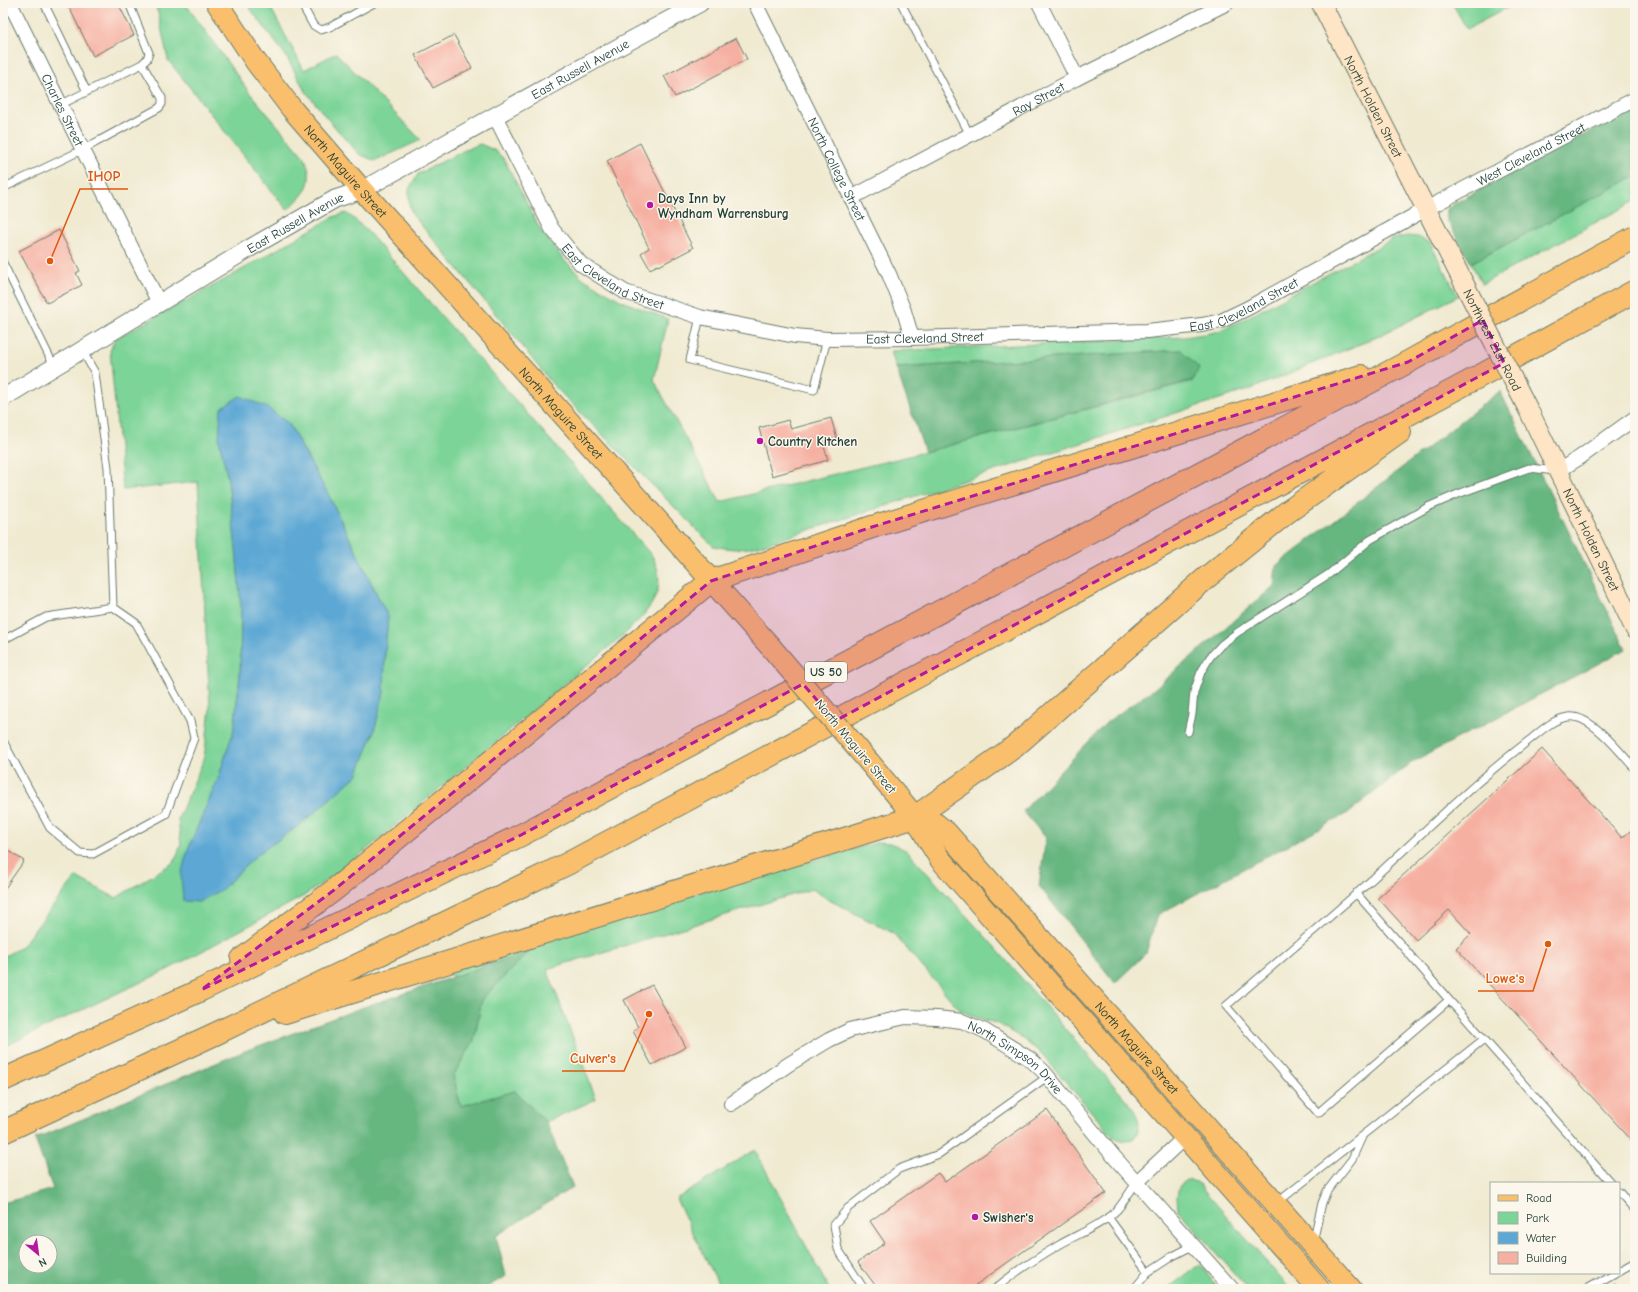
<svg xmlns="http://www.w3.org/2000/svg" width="1638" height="1292" viewBox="0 0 1638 1292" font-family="'Comic Neue',sans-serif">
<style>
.green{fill:#7dd498;stroke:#4e8866;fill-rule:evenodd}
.forest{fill:#66b680;stroke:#427a5a;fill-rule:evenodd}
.water{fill:#5ca7d4;stroke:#3e7284}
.building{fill:#f6b0a2}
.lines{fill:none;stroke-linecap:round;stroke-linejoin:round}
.service-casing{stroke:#687a6b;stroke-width:9}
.minor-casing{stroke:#687a6b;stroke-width:16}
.tertiary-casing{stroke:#687a6b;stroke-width:19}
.secondary-casing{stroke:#687a6b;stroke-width:21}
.primary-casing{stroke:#687a6b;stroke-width:23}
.trunk-casing{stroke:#687a6b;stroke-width:24}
.service{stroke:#fff;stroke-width:7}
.minor{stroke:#fff;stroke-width:14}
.tertiary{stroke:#fff;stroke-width:17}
.secondary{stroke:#fde5c5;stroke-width:19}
.primary{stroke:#f9bf6d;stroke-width:21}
.trunk{stroke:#f9bf6d;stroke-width:22}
.secondary-bridge-casing{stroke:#687a6b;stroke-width:21;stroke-linecap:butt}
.primary-bridge-casing{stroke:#687a6b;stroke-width:23;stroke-linecap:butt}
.secondary-bridge{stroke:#fde5c5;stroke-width:19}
.primary-bridge{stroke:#f9bf6d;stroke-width:21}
.marked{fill:#b5179e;fill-opacity:0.2;stroke:#b5179e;stroke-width:3;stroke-dasharray:8 5;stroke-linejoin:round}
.poi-dot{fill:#b5179e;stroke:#fbf7ec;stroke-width:1.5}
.labels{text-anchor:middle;stroke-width:3;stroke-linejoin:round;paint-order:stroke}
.shield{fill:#fbf7ec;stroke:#61756b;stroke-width:1}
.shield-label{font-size:12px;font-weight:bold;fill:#1f3d34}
.street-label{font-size:13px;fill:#1f3d34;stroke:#fbf7ec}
.poi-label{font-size:13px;font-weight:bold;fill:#1f3d34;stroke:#fbf7ec;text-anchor:start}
.leader{fill:none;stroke:#de580e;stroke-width:1.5}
.callout-dot{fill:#de580e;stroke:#fbf7ec;stroke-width:1.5}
.callout-label{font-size:14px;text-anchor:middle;font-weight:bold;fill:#de580e;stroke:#fbf7ec;stroke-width:3;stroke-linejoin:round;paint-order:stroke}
</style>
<rect width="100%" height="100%" fill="#fbf7ec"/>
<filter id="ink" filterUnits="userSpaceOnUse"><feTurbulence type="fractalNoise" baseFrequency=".025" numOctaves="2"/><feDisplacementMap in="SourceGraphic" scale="8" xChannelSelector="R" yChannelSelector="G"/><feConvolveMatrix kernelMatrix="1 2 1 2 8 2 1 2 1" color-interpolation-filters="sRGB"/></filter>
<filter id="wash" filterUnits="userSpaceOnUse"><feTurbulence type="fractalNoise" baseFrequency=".012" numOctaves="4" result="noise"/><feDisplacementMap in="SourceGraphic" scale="16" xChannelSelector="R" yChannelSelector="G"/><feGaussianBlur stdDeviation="0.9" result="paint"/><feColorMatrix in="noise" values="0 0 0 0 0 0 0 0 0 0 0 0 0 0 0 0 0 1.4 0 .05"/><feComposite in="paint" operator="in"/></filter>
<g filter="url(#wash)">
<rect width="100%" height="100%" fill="#f0ead1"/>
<path class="green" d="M 154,3 L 185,3 L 249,92 L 305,158 C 315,184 306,193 287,210 L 168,60 L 158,13 Z
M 246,3 L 268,3 L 304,70 L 336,53 L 421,140 L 375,161 L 359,154 L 326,117 L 304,89 L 286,56 Z
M 1452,3 L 1517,3 L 1467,29 Z
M 480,144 L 494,150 L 504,159 L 541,231 L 564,260 L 584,279 L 622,301 L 668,319 L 654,380 L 720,502 L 925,452 L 1193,381 L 1181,350 L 896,368 L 891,351 L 1185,337 L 1216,332 L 1241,321 L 1393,239 L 1407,236 L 1418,237 L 1430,243 L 1458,296 L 1377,337 L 1251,389 L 762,545 C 742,550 733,550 713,546 L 554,386 L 514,336 L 412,214 L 409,203 L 409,189 L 418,174 L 465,150 Z
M 1635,176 L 1635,201 L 1482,284 L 1471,263 Z
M 346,213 L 353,218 L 368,232 L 653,557 C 655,562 657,567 658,572 C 663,597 644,615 628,631 L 348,865 L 304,896 L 169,969 L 3,1047 L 3,957 L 21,947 L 76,877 L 116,898 L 174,862 L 181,845 L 178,819 L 204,759 L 210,709 L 198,482 L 123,490 L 110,351 L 115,339 L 226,279 L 333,217 ZM 289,424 L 329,496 L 388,617 L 385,650 L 384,692 L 374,732 L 357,775 L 301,824 L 258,854 L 222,889 L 188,849 L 218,779 L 234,729 L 240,676 L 241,608 L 236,548 L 228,480 L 219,439 Z
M 879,842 L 891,843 L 907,851 L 993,945 L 1128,1102 C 1138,1115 1144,1125 1133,1139 L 1124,1141 L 1113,1137 L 1041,1053 L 1020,1037 L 998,1024 L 972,1016 L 960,1010 L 893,933 L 829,900 L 812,889 L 547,969 L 596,1099 L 546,1122 L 515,1091 L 461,1106 L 453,1076 L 474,1040 L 482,999 L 529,952 L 452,977 L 448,971 L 687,896 Z
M 755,1150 L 829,1289 L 721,1289 L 676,1199 Z
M 1187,1180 L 1197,1182 L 1290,1289 L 1248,1289 L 1178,1210 L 1177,1197 L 1179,1186 Z
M 1200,1264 L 1219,1289 L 1167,1289 Z"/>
<path class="forest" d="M 1635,108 L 1635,176 L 1471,263 L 1447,220 L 1447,209 L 1457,202 Z
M 1181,350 L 1199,368 L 1193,380 L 925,452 L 896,368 Z
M 1500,391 L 1626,649 L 1411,763 L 1348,813 L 1157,915 L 1146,953 L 1115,983 L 1039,886 L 1046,838 L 1023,811 L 1107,722 L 1154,689 L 1274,586 L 1276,566 Z
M 530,951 L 482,999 L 474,1040 L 453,1076 L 461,1106 L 515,1091 L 546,1122 L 573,1187 L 496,1236 L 506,1276 L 483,1289 L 3,1289 L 3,1203 L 53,1189 L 35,1139 L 245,1051 L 358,1009 ZM 26,1242 L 50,1242 L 50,1266 L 26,1266 Z"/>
<path class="water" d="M 240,396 L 268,408 L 289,424 L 329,496 L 388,617 L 385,650 L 384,692 L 374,732 L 357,775 L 301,824 L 258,854 L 222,889 L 199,902 L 183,901 L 181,875 L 188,849 L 218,779 L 234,729 L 240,676 L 241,608 L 236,548 L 228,480 L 219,439 L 221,408 Z"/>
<g id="blocks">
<path class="building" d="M 67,3 L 118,3 L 134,35 L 93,56 Z
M 454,35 L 472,68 L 433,88 L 415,55 Z
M 736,38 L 747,59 L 675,97 L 664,76 Z
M 640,143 L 693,248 L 659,266 L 658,265 L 650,269 L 641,253 L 649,248 L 607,161 Z
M 59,230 L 80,271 L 76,273 L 82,285 L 47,303 L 19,251 Z
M 831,418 L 837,439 L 823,443 L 828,460 L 772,476 L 759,428 L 788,420 L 791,429 Z
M 1542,749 L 1622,838 L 1635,827 L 1635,1144 L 1456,948 L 1471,934 L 1449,910 L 1416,940 L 1378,898 Z
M 3,847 L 24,861 L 3,891 Z
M 652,985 L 686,1047 L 652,1065 L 633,1031 L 638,1027 L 624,1000 Z
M 1047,1110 L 1106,1193 L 970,1289 L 878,1289 L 858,1262 L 885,1243 L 870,1221 L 938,1173 L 945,1182 Z
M 1615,1283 L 1619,1289 L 1605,1289 Z"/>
</g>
</g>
<g filter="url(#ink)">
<use href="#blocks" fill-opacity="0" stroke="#687a6b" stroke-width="1"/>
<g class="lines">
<defs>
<path id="service" d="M 44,3 L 87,92
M 301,3 L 313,25 L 321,30 L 330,27 L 374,3
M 901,3 L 970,135
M 60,105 L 142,64 L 147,59 L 149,53 L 129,3
M 3,188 L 82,150 L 159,108 L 162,104 L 162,98 L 142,64
M 3,263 L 54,366
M 700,317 L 690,360 L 814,390 L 827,339
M 3,640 L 46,617 L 113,607
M 1188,732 L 1192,714 L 1194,692 L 1201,672 L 1210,657 L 1221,645 L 1238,632 L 1329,574 L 1370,540 L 1428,507 L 1458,494 L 1529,468 L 1556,471
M 3,741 L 50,828 L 80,853 L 93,854 L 166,814 L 194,738 L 190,721 L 136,623 L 113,607 L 108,468 L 95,373 L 82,350
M 1356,893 L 1449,1000 L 1318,1113 L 1226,1006 C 1270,968 1314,931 1357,893 C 1413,843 1467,788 1527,742 C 1539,733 1552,719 1568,717 C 1590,713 1622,754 1635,769
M 1449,1000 L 1484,1039
M 1619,1192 L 1635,1210
M 1278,1202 L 1484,1039 L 1611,1183
M 1108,1217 L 1148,1272
M 1313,1242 L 1322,1203 L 1327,1191 L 1352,1159 L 1362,1137
M 1619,1271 L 1635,1262
M 864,1289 L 838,1249 L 834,1225 L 848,1208 L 899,1169 L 939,1154 L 1047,1077
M 995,1289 C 1014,1272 1037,1258 1059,1245 C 1078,1234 1100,1226 1117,1210 C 1124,1202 1130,1191 1137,1182
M 1134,1289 L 1148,1272 L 1171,1257 L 1194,1245
M 1587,1289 L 1615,1273"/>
<g id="minor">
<path id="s1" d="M 10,3 L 159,303"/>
<path id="s2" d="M 755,3 L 889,274 L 904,311 L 912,338"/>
<path d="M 1039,3 L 1077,78"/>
<path id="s3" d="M 495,116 L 552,229 L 581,264 L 625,292 L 700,317 L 795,336 L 827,339 L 912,338 L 1147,331 L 1202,325 L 1221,321 L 1248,308 L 1426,209 L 1635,99"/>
<path id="s4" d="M 851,198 L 1077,78 L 1227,3"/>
<path d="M 1558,471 L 1579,458 L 1635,418"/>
<path id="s5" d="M 731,1104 L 789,1064 L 829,1040 L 850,1030 L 905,1017 L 937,1018 L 962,1021 L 985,1031 L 1030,1059 L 1044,1072 L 1115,1158 L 1232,1289"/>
<path d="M 1137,1182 L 1185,1137"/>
</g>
<g id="tertiary">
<path id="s6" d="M 3,398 L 250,248 L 335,199 L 362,190 L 626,43 L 700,3"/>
</g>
<g id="secondary">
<path id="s7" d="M 1321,3 L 1450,256"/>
<path id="s8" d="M 1529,411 L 1635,629"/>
</g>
<g id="primary">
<path id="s9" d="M 217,3 L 256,62 L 292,109 L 362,190 L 769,645"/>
<path d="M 869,762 L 915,817 L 927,838 L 940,859 L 1319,1289"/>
<path id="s10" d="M 915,817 L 936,824 L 947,833 L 1351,1289"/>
</g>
<path id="trunk" d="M 242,959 L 334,890 L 711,581 L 872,527 L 1361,376
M 285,1013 L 915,817 L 1014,747 L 1206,578 L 1286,513 L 1400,432
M 3,1080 L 201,990 L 521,835 L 1408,362 L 1635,237
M 3,1132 L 215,1034 L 567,864 L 1478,377 L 1635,291"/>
</defs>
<use href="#service" class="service-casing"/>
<use href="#minor" class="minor-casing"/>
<use href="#tertiary" class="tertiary-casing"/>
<use href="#secondary" class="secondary-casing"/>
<use href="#primary" class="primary-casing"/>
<use href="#trunk" class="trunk-casing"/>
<use href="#service" class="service"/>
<use href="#minor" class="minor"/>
<use href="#tertiary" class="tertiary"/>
<use href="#secondary" class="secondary"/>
<use href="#primary" class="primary"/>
<use href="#trunk" class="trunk"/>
<defs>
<g id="secondary-bridge">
<path id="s11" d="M 1450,256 L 1529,411"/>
</g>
<path id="primary-bridge" d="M 769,645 L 869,762"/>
</defs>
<use href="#secondary-bridge" class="secondary-bridge-casing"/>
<use href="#primary-bridge" class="primary-bridge-casing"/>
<use href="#secondary-bridge" class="secondary-bridge"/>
<use href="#primary-bridge" class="primary-bridge"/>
</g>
</g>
<path class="marked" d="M 1483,320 L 1504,363 L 835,721 L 803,684 L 521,835 L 201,990 L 334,890 L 711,581 L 872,527 L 1408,362 Z"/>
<g class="poi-dot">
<circle cx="650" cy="205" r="4"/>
<circle cx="760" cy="441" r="4"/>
<circle cx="975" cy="1217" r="4"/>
</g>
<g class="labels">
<rect class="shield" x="805" y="662" width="42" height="20" rx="3"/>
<g class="shield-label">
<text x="826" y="676">US 50</text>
</g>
<g class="street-label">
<text dy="5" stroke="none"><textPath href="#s6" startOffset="665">East Russell Avenue</textPath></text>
<text dy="5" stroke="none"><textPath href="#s4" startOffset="212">Ray Street</textPath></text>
<text dy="5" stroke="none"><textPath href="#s7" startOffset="116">North Holden Street</textPath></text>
<text dy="5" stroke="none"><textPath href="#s1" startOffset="119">Charles Street</textPath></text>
<text dy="5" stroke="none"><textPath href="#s3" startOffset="1179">West Cleveland Street</textPath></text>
<text dy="5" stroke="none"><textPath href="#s2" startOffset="185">North College Street</textPath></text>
<text dy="5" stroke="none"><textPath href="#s9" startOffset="212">North Maguire Street</textPath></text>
<text dy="5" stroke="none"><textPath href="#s6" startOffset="341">East Russell Avenue</textPath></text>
<text dy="5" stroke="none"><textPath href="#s3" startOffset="206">East Cleveland Street</textPath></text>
<text dy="5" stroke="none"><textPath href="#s3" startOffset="854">East Cleveland Street</textPath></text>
<text dy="5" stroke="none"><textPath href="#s3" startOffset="530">East Cleveland Street</textPath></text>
<text dy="5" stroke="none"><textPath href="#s11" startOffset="94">Northwest 21st Road</textPath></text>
<text dy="5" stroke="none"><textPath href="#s9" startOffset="536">North Maguire Street</textPath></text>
<text dy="5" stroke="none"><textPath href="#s8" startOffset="143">North Holden Street</textPath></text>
<text transform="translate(856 746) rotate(50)" y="5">North Maguire Street</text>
<text dy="5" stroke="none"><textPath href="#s10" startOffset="323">North Maguire Street</textPath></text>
<text dy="5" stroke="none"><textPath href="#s5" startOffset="319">North Simpson Drive</textPath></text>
</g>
<g class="poi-label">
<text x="658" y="203">Days Inn by<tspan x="658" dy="15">Wyndham Warrensburg</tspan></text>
<text x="768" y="446">Country Kitchen</text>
<text x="983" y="1222">Swisher's</text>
</g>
</g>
<path class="leader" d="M50 261L80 189H128M1548 944L1533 991H1478M649 1014L624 1071H562"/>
<g class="callout-dot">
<circle cx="50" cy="261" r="4"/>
<circle cx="1548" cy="944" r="4"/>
<circle cx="649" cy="1014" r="4"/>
</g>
<g class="callout-label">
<text x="104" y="181">IHOP</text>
<text x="1505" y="983">Lowe's</text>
<text x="593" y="1063">Culver's</text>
</g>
<rect width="1638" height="1292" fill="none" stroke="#fbf7ec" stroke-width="16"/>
<rect x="1490" y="1182" width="130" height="92" fill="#fbf7ec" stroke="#a3ada2"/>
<rect x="1498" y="1195" width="20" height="6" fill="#f9bf6d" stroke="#a3ada2"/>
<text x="1526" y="1202" font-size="12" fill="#1f3d34">Road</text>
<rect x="1498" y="1212" width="20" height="12" fill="#7dd498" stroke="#a3ada2"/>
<text x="1526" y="1222" font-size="12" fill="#1f3d34">Park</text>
<rect x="1498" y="1232" width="20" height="12" fill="#5ca7d4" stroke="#a3ada2"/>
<text x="1526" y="1242" font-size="12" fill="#1f3d34">Water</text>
<rect x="1498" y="1252" width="20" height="12" fill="#f6b0a2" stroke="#a3ada2"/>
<text x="1526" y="1262" font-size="12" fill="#1f3d34">Building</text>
<g transform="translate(38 1254) rotate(151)"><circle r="19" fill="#fbf7ec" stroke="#a3ada2"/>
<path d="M0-3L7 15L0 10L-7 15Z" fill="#b5179e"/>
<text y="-6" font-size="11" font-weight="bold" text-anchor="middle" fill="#1f3d34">N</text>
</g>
</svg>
